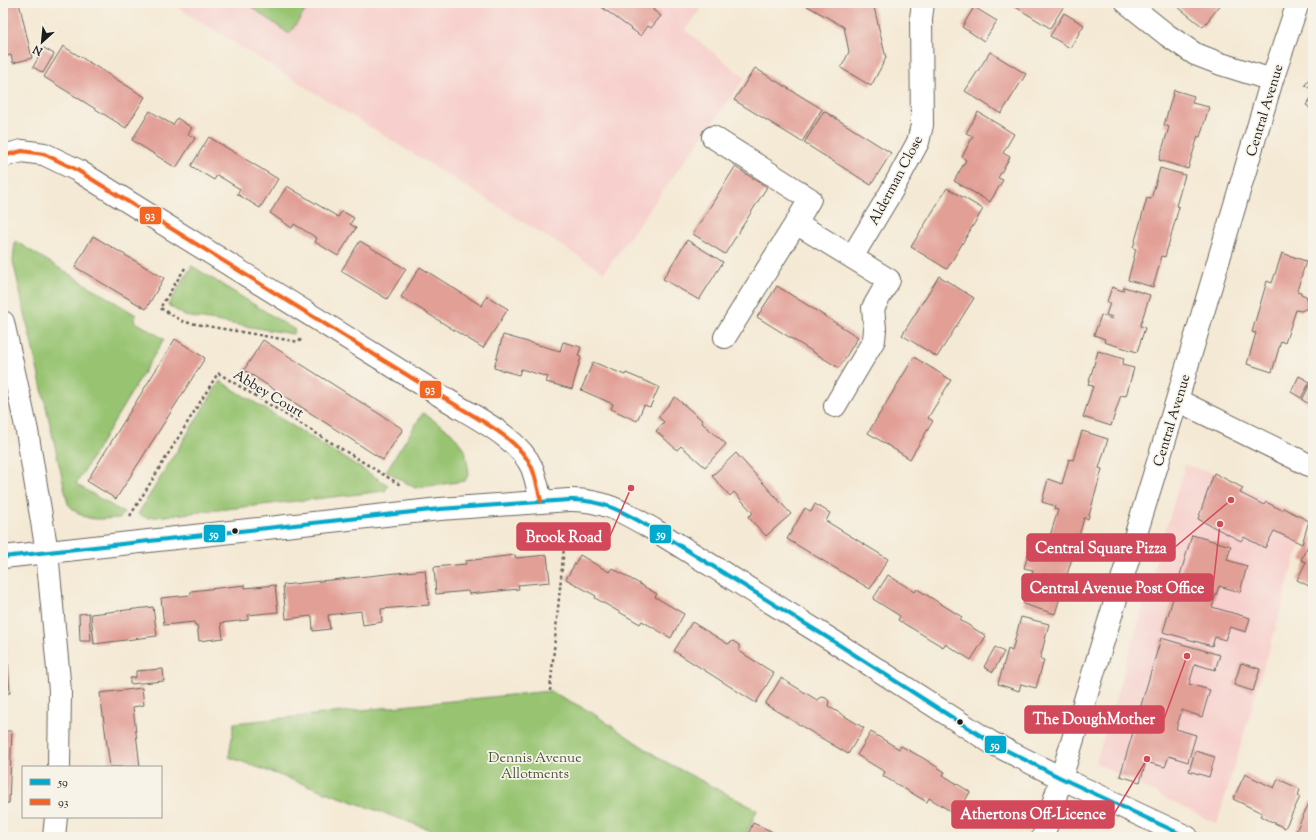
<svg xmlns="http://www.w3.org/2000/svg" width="1316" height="840" viewBox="0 0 1316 840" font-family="'Sorts Mill Goudy',serif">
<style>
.built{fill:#f7d0cd}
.green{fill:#98c472;stroke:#5a7047}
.building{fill:#e29f96}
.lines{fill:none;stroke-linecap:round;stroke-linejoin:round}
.minor-casing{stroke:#68645c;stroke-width:24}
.path{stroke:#68645c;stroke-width:2.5;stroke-dasharray:3 3;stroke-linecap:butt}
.minor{stroke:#fff;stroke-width:22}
.bus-1-casing{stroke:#f7f3e8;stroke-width:7}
.bus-2-casing{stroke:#f7f3e8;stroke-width:7}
.bus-1{stroke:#00a9ce;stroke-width:4}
.bus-2{stroke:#f26522;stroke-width:4}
.bus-dot{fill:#1c1c1c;stroke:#f7f3e8;stroke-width:1.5}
.labels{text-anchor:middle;stroke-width:3.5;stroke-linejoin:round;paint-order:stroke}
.street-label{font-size:14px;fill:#1c1c1c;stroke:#f7f3e8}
.park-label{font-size:14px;fill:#47573a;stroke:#f7f3e8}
.leader{fill:none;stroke:#d1495b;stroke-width:1.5}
.callout-dot{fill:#d1495b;stroke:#f7f3e8;stroke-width:1.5}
.callout{fill:#d1495b;stroke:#d1495b;stroke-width:1.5}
.callout-label{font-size:15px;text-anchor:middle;font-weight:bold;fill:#fff}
.line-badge{stroke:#f7f3e8;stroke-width:1.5}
.badge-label{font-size:11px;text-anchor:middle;font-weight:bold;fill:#fff}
</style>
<rect width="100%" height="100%" fill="#f7f3e8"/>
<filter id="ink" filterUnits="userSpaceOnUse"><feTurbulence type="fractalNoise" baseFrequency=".025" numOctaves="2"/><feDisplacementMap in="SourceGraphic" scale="8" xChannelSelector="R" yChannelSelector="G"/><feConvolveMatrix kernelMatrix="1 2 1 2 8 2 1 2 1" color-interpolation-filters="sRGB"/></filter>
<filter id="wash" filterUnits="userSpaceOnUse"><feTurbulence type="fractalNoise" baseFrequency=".012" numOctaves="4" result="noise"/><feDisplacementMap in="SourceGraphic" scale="16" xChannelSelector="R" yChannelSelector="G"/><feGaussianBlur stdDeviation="0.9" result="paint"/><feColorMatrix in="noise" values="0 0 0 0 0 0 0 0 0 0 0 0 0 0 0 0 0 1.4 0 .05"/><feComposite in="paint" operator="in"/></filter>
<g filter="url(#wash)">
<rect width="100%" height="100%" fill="#f4e9d4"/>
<path class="built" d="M 170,3 L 705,3 L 685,30 L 745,78 L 604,272 Z
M 1185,465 L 1214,473 L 1309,521 L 1289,577 L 1284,600 L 1217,824 L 1120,776 L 1096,763 Z"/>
<path class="green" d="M 246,3 L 311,3 L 289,34 Z
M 15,241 L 136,315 L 134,321 L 164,339 L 76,484 L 124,513 L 120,518 C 97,519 85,523 68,504 L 13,261 Z
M 192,266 L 295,330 L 293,334 L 185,316 L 168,305 Z
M 220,381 L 388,485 L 385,491 L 147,518 L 138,514 Z
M 423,413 L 451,432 L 465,450 L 469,473 L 465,481 L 415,488 L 386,471 Z
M 550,691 L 591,712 L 662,760 L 757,810 L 745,837 L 450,837 L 229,757 L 234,723 Z"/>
<g id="blocks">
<path class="building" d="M 3,3 L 19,3 L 32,58 L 13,63 L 11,55 L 3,57 Z
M 596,3 L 658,3 L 653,10 L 661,16 L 651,28 L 648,26 L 641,36 Z
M 802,3 L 873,3 L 886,58 L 871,86 L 841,68 L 849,52 L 844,27 Z
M 1009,3 L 1066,3 L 1050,28 Z
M 1173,3 L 1222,3 L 1203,27 Z
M 974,7 L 997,21 L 984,41 L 962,27 Z
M 1064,13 L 1084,25 L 1070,48 L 1050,36 Z
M 63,46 L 145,97 L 126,128 L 44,77 Z
M 44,48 L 54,54 L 43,73 L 33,67 Z
M 990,52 L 1026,74 L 1001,114 L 965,91 Z
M 755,68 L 822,109 L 802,142 L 734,100 Z
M 1313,74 L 1313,91 L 1305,85 Z
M 1174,90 L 1194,96 L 1192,103 L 1209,107 L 1200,137 L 1198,136 L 1188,169 L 1159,160 L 1169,127 L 1164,125 Z
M 1313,95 L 1313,110 L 1306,105 Z
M 150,111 L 173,125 L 177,118 L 192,128 L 188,134 L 195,138 L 176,168 L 132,140 Z
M 824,111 L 891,153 L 871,185 L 804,143 Z
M 978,112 L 1014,134 L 1003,153 L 1010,157 L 998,178 L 1003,180 L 990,202 L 954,181 L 966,160 L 962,157 L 973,136 L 966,133 Z
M 209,137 L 278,179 L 260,208 L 237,194 L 240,189 L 217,175 L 214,180 L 191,166 Z
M 735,167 L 767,187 L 725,254 L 693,234 Z
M 1160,168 L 1185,175 L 1176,206 L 1179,207 L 1165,257 L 1162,256 L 1153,287 L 1128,280 L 1136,249 L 1133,248 L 1147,198 L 1151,199 Z
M 287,186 L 338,217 L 342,211 L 354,218 L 350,224 L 356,228 L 338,256 L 315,242 L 317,238 L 294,224 L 292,228 L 270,213 Z
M 947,188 L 983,209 L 947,269 L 911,247 Z
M 93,236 L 164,278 L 146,309 L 75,267 Z
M 687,240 L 723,262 L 699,300 L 663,279 Z
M 360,241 L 406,269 L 387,299 L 341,271 Z
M 1282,253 L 1306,261 L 1297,291 L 1301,292 L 1301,294 L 1306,296 L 1308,301 L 1306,309 L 1301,311 L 1296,310 L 1285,343 L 1281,341 L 1272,372 L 1247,364 L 1256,333 L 1252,332 L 1267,281 L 1272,283 Z
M 420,267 L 482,306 L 487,296 L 508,309 L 483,348 L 401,297 Z
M 939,276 L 974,298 L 937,357 L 902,335 Z
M 777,286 L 858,337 L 839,368 L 757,317 Z
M 1112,287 L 1123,291 L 1124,287 L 1150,295 L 1140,326 L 1145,328 L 1137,352 L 1104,342 L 1105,339 L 1094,335 L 1101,315 L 1112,319 L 1113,317 L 1106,315 L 1110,303 L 1107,302 Z
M 503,335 L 560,351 L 563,342 L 581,347 L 578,356 L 581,357 L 572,389 L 546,382 L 548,377 L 521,369 L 519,375 L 494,368 Z
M 175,339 L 205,358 L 116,499 L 87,481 Z
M 263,340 L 403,429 L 383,460 L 244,370 Z
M 1098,351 L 1124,359 L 1122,365 L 1134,368 L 1126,396 L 1121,395 L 1111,426 L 1083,417 L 1093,386 L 1088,385 Z
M 914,357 L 951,380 L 928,418 L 933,421 L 910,459 L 868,433 Z
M 593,362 L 625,375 L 626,373 L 659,387 L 650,407 L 644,405 L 637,421 L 611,409 L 613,404 L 581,390 Z
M 1299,376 L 1310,382 L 1301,398 L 1291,392 Z
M 1311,383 L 1313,384 L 1313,401 L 1311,405 L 1302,400 Z
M 675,397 L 703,421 L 702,423 L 726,444 L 705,467 L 681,446 L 677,450 L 656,431 L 664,422 L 658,417 Z
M 1082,431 L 1108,439 L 1099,468 L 1102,469 L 1088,519 L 1084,518 L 1076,547 L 1049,539 L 1058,510 L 1054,509 L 1055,506 L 1042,502 L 1048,479 L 1062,484 L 1069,459 L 1073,460 Z
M 736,453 L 791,514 L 766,536 L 748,517 L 753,513 L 734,492 L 730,496 L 712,476 Z
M 1214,473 L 1243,488 L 1240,493 L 1264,505 L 1266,502 L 1282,510 L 1283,508 L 1309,521 L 1302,544 L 1274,531 L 1265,548 L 1244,537 L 1241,541 L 1198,519 Z
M 815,504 L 830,513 L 826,521 L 888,559 L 870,589 L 787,539 L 805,508 L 811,512 Z
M 1192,535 L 1231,546 L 1227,560 L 1247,566 L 1240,592 L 1219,586 L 1212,607 L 1250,618 L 1246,632 L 1230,627 L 1225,640 L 1215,637 L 1212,646 L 1163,632 Z
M 1313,535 L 1313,588 L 1297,580 L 1306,562 L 1301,560 Z
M 1042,542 L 1074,552 L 1055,614 L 1023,604 L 1033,570 L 1024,568 L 1029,551 L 1038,553 Z
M 515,555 L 516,558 L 547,555 L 550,582 L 518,585 L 519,589 L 469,594 L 468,591 L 436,594 L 434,567 L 466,564 L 465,561 Z
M 580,555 L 609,572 L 612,568 L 657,594 L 655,597 L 684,614 L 671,638 L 642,621 L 640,624 L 595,598 L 596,596 L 566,579 Z
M 425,570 L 429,605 L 381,609 L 382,622 L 363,625 L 361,611 L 328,615 L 330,629 L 313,631 L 312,616 L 286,619 L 283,585 Z
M 888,575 L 915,592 L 917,589 L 962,617 L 960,620 L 986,636 L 971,660 L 945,644 L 943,647 L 898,620 L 900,616 L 873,599 Z
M 245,585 L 245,588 L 275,585 L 278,612 L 248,615 L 248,620 L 221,623 L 223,638 L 199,641 L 197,625 L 195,625 L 194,622 L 164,625 L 161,598 L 191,595 L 191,591 Z
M 153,607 L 157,636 L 94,644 L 91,614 Z
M 89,613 L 91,641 L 80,641 L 79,614 Z
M 1021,617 L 1049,624 L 1040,659 L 1044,660 L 1036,688 L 1021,684 L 1019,691 L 998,684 L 1008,649 L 1012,651 Z
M 692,622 L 728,644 L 733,641 L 739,645 L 739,651 L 774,673 L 756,703 L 674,651 Z
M 4,624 L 7,654 L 3,655 L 3,625 Z
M 1161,638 L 1220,655 L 1215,670 L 1195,664 L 1189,684 L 1210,690 L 1202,717 L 1182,710 L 1176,729 L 1196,735 L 1188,762 L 1169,756 L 1165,767 L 1146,762 L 1140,782 L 1120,776 Z
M 995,647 L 1004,652 L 993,672 L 984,667 Z
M 1241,663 L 1260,669 L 1253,691 L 1234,685 Z
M 8,664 L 10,693 L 3,694 L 3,665 Z
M 163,669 L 164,681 L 130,684 L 130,678 L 136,677 L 136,671 Z
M 781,678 L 817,700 L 822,697 L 826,698 L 829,701 L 828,706 L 864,728 L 848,754 L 765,704 Z
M 142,688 L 144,705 L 133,707 L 140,767 L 110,767 L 100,693 Z
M 3,731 L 12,731 L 9,803 L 3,803 Z
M 871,732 L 899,749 L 901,746 L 923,758 L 945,772 L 943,775 L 970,792 L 957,815 L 929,798 L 927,802 L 883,776 L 885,772 L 857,755 Z
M 1195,751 L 1215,757 L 1209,777 L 1189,771 Z
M 1245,774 L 1274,788 L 1278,779 L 1300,789 L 1298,796 L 1300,797 L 1285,828 L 1260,816 L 1262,813 L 1233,799 Z
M 1310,801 L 1313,802 L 1313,837 L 1303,837 L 1295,833 Z
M 753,823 L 773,832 L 771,837 L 747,837 Z"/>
</g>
</g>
<g filter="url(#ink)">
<use href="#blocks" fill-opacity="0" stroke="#68645c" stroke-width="1"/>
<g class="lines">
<defs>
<path id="minor" d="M 1127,3 L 1167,35 L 1195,54 L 1221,64 L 1272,80
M 713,137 L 810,199 L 796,223 L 725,337
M 3,156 L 22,151 L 44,154 L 77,170 L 449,401 C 476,418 519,438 532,468 C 536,478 538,490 541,501
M 796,223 L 889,280 L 873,308 L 875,329 L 874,340 L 835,406
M 852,257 L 891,192 L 918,142 L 922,125 L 921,18 L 923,3
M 3,322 L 27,431 L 47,552 L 60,691 L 59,767
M 1177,400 L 1313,467
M 3,557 L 440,509 L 569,500 C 604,499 627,514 656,531 L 833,641 L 992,743 L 1061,778 L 1187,837
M 54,837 L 56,817
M 1043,837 L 1177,400 L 1272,80 L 1298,3"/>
</defs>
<use href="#minor" class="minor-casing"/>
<path class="path" d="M 185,268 L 160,308 L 184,322 L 299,342 L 301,339
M 130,516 L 218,373 L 402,486
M 550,691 L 566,526"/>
<use href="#minor" class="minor"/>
<defs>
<path id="bus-1" d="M 3,557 L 440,509 L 569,500 C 604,499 627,514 656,531 L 833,641 L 992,743 L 1061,778 L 1187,837"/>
<path id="bus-2" d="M 3,156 L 22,151 L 44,154 L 77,170 L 449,401 C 476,418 519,438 532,468 C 536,478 538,490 541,501"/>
</defs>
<use href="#bus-1" class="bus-1-casing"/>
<use href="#bus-2" class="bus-2-casing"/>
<use href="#bus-1" class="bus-1"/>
<use href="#bus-2" class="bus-2"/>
</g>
</g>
<g class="bus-dot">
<circle cx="235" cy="531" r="3.5"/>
<circle cx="960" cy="722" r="3.5"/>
</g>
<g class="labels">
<g class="street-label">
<text transform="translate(1264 110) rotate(-73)" y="5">Central Avenue</text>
<text transform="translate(895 180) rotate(-62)" y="5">Alderman Close</text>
<text transform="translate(269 393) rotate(31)" y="5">Abbey Court</text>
<text transform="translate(1171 420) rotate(-73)" y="5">Central Avenue</text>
</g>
<g class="park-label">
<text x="535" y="762">Dennis Avenue<tspan x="535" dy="16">Allotments</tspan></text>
</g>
</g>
<path class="leader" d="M631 488L610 536M1231 500L1175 547M1220 524L1213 587M1187 656L1164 719M1147 759L1114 814"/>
<g class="callout-dot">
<circle cx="631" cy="488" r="4"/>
<circle cx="1231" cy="500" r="4"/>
<circle cx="1220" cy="524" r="4"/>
<circle cx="1187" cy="656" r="4"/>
<circle cx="1147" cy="759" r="4"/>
</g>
<g class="callout">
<rect x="517" y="523" width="93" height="27" rx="4"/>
<rect x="1027" y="534" width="148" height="27" rx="4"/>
<rect x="1022" y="574" width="191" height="27" rx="4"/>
<rect x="1025" y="706" width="139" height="27" rx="4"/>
<rect x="952" y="801" width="162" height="27" rx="4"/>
</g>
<g class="callout-label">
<text x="564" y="542">Brook Road</text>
<text x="1101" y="553">Central Square Pizza</text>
<text x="1117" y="593">Central Avenue Post Office</text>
<text x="1094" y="724">The DoughMother</text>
<text x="1033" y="819">Athertons Off-Licence</text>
</g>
<g class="line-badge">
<rect x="139" y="206" width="23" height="19" rx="4" fill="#f26522"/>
<rect x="419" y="380" width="23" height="19" rx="4" fill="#f26522"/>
<rect x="203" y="524" width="23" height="19" rx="4" fill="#00a9ce"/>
<rect x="649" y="524" width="23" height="20" rx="4" fill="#00a9ce"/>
<rect x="984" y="735" width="23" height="19" rx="4" fill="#00a9ce"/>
</g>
<g class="badge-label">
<text x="150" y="219">93</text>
<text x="430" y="393">93</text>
<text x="214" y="538">59</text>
<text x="661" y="538">59</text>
<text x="995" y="749">59</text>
</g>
<rect width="1316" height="840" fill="none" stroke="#f7f3e8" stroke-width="16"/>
<rect x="22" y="766" width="140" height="52" fill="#f7f3e8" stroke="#9f9d96"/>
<rect x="30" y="779" width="20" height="6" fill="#00a9ce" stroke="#9f9d96"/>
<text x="58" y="786" font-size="12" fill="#1c1c1c">59</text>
<rect x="30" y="799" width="20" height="6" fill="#f26522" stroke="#9f9d96"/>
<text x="58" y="806" font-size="12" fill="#1c1c1c">93</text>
<g transform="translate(42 42) rotate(207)" stroke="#f7f3e8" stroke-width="3" paint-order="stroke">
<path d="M0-3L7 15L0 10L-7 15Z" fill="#1c1c1c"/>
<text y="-6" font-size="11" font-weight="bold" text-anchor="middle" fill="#1c1c1c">N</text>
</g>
</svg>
